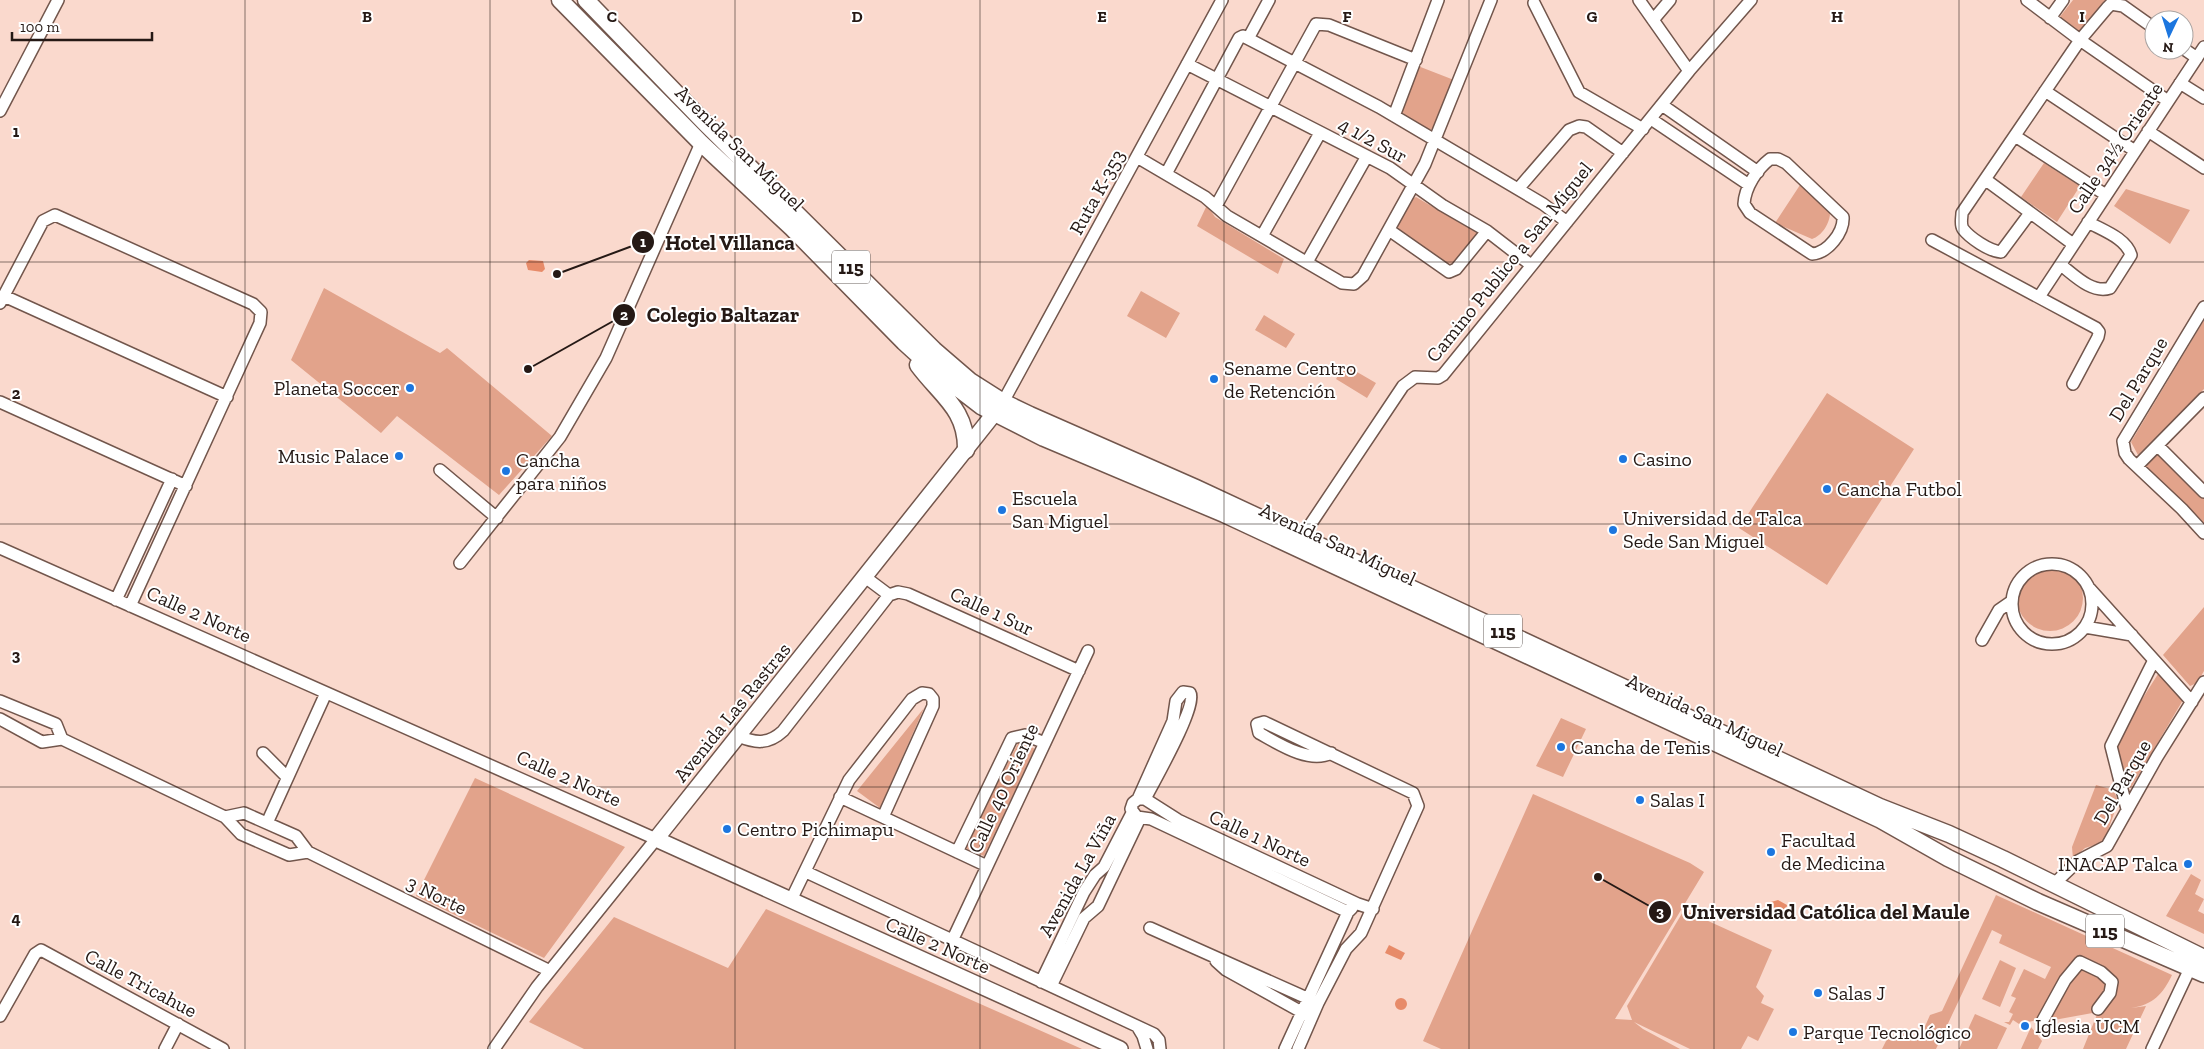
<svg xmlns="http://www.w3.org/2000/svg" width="2204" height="1049" viewBox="0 0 2204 1049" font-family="'Zilla Slab',serif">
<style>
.green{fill:#e2a38b}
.water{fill:#e78b69}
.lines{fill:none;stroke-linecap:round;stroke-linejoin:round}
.minor-casing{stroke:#72564c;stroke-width:14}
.major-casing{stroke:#72564c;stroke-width:18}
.highway-casing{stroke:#72564c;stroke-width:19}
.minor{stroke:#fff;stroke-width:11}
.major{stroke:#fff;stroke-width:15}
.highway{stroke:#fff;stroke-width:16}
.grid{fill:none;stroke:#251915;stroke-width:1;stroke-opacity:0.55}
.poi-dot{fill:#1c76df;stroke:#fff;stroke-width:2}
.labels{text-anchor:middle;stroke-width:4;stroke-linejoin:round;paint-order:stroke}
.shield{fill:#fff;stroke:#665e5b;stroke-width:1}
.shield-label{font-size:19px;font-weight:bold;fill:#251915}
.street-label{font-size:20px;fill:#251915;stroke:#fff}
.poi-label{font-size:20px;fill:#251915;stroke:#fff;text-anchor:start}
.grid-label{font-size:16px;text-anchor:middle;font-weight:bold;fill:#251915;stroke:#fff;stroke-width:4;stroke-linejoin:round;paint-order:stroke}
.leader{fill:none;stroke:#251915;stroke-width:2}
.callout-dot{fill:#251915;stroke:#fff;stroke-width:2}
.mark-label{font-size:15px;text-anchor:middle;font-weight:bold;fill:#fff}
.callout-label{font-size:21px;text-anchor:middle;font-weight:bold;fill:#251915;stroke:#fff;stroke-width:4;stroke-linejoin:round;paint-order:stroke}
</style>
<rect width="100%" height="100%" fill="#fad9cd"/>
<path class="green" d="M 2073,0 L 2110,0 L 2083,36 L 2059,18 Z
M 1418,66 L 1454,80 L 1436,127 L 1429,130 L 1405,116 L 1402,111 Z
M 2044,163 L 2080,186 L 2057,222 L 2021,197 Z
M 1800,185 L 1830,213 C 1830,223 1822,236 1812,239 L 1775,223 Z
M 2126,189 L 2190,210 L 2170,244 L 2114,206 Z
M 1416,197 L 1477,233 L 1477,237 L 1456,262 L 1447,264 L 1398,233 L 1397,228 L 1412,199 Z
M 1207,205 L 1215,217 L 1284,259 L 1278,274 L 1197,226 Z
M 324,288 L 440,353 L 447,348 L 552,436 L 499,495 L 397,416 L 381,433 L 291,360 Z
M 1141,291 L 1180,313 L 1166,338 L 1127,316 Z
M 1264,315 L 1295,334 L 1286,348 L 1255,330 Z
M 2204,320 L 2204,389 L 2138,455 L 2131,442 Z
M 1345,365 L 1376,383 L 1367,398 L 1336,379 Z
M 1827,393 L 1914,449 L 1827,585 L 1739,528 Z
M 2157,452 L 2204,496 L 2204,527 L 2145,466 Z
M2017 598a33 33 0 1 1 66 0a33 33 0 1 1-66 0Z
M 2204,607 L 2204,671 L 2197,683 L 2190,686 L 2163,655 Z
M 2158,674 L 2183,700 L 2131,788 L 2125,785 L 2117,750 L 2117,739 Z
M 924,708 L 880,808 L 857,791 Z
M 1561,718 L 1586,729 L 1563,777 L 1536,766 Z
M 1019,741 L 1035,749 L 984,856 L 965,848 Z
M 475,778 L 625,847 L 544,958 L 416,896 Z
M 2096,785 L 2114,790 L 2118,802 L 2104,842 L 2085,848 L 2073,859 L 2072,847 Z
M 1533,794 L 1690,863 L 1704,872 L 1615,1019 L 1632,1020 L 1627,1006 L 1684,910 L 1772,950 L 1756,987 L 1764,996 L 1761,1003 L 1774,1009 L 1758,1041 L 1748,1036 L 1741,1049 L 1690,1049 L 1634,1022 L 1643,1029 L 1680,1049 L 1441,1049 L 1423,1041 Z
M 2191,874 L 2201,880 L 2195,894 L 2204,899 L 2198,911 L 2204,914 L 2204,934 L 2166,916 Z
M 1996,895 L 2172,975 C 2163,994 2153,1005 2131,1008 L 2146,1006 L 2126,1049 L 2083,1049 L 2098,1012 L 2043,1022 L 2042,1019 L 2019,1024 L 2013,1020 L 2010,1025 L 2004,1022 L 2009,1022 L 2013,1014 L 2009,1012 L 2016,998 L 2011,996 L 2024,969 L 2045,979 L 2051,967 L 1999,943 L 2002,935 L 1992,930 L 1936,1049 L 1882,1049 L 1887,1039 L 1896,1039 L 1902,1032 L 1919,1040 L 1930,1015 L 1942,1011 Z
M 766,909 L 1082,1049 L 584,1049 L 529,1022 L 614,917 L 728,968 Z
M 2000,960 L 2016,968 L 2000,1007 L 1982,999 Z
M 1975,1014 L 2007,1028 L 1997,1049 L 1959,1049 Z
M 2031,1027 L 2042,1041 L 2038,1049 L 2021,1049 Z"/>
<path class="water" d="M 529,260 L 543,261 L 545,269 L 542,272 L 528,270 L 526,263 Z
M 1778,900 L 1787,905 L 1786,911 L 1774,912 L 1770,908 L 1771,902 Z
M 1389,945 L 1405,953 L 1401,960 L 1385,953 Z
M1395 1004a6 6 0 1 1 12 0a6 6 0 1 1-12 0Z"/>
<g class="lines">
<defs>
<path id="minor" d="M 1639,0 L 1689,71
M 2027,0 L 2080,40 L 2168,101
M 1534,3 L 1579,92 L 1643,129
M 2050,18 L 2063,0
M 1653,20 L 1670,0
M 1249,37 L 1269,0
M 2184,49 L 2197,58
M 1187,64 L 1390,168 L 1442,205 L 1487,231 L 1531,265
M 2180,83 L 2204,98
M 2045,91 L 2135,151
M 1662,105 L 1758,172
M 0,111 L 58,0
M 1394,116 L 1438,0
M 1651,119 L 1749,185
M 2148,131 L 2204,168
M 2015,136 L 2106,195
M 1137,157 L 1205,197 L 1227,216 L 1342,283 L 1354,284 L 1363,276 L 1425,164 L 1491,0
M 1770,159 L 1778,159 L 1786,163 L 1843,217 C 1844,232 1828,253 1812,254 L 1750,213 L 1744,204 C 1745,187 1757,169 1770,159 Z
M 1166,174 L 1239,38 L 1243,36 L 1379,107 L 1543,204 L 1567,222
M 1986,180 L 2073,244
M 1518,189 L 1569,130 L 1579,126 L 1586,127 L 1623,153
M 1216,206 L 1316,24 L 1329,25 L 1416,60
M 2030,213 L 2001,252 C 1989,251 1970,238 1963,229 C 1960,224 1962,218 1962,213 L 2080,40 L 2107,8 L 2111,4 L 2123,6 L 2154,28
M 1389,230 L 1449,272 L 1456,269 L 1487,231
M 1262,236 L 1320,133
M 1932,240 L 2096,328 L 2099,332 L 2098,337 L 2073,384
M 1307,262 L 1367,156
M 2061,265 C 2074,275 2092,294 2110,288 L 2131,255 C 2126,238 2102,230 2088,222
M 4,296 L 227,397
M 2039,297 L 2204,47
M 0,303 L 43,221 L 55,215 L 253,304 L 261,312 L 260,323 L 130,606
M 2204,307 L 2123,441 L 2125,453 L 2129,459 L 2182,509 L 2204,533
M 0,402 L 186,486
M 1003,402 L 1222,0
M 2158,446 L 2204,492
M 2137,466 L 2204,398
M 440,470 L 497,518
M 1302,537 L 1403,386 L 1415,377 L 1438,378 L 1443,375 L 1689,71 L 1751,0
M 0,548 L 656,839 L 537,987 L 494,1049
M 460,563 L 560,437 L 606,358 L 701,143
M2012 604a40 40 0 1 1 80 0a40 40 0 1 1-80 0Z
M 2090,589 L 2154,660 L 2111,746 L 2127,809
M 889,595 L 898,592 L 908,594 L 1079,671
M 116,600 L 172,479
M 2085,627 L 2132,635
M 1982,640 L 1999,610 L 2012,601
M 2154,660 L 2192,702
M 0,701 L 56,724 L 62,739
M 0,719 L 42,742 L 62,739 L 225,817 L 241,834 L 289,855 L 308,852
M 738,736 C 755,743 768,745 783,731 L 889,595 L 865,577
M 263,753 L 287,777
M 840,797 L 987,866
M 1138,799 L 1173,721 L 1176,701 L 1183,692 L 1190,693 C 1198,705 1153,783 1145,799
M 225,817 L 244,813 L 296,836 L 308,852 L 550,971
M 267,823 L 326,693
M 957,852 L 1012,738 L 1025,735 L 1045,743
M 806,872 L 1154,1034 L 1159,1040 L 1160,1049
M 2055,883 L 2078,861 L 2107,846 L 2157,757 L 2204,682
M 791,900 L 849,780 L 912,699 L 922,693 L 929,694 L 933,699 L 933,706 L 883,817
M 1348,912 L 1151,819 L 1137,817 L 1131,809 L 1133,803 L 1138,799 L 1145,799 L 1178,820 L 1358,904 L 1373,909
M 1150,928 L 1318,1003
M 952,941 L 1088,651
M 1216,961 L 1226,970 L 1307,1015
M 1041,982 L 1084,892 L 1095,875 L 1104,867 L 1132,813
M 1051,986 L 1084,918 L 1098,906 L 1140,818
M 0,1016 L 35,954 L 41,950 L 223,1049
M 2043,1020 L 2065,980 L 2080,962 L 2101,972 L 2112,982 L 2110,993 L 2098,1009
M 1137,1026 L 1143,1036 L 1147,1049
M 165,1049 L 178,1024
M 1285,1049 L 1348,912 L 1352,908
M 1298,1049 L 1318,1003 L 1346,949 L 1361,933 L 1418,806 L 1413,793 L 1264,722 L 1257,724 L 1259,733 C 1279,744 1309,764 1331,753
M 2152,1049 L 2193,962"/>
<path id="major" d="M 1001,405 L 656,839 L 1120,1049"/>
<path id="highway" d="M 560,0 L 701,143 L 792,228 L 904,342 L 938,373 L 981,406 L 1044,438 L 1224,514 L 1881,820 L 1948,858 L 2038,902 L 2204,974
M 586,0 L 705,123 L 934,350 L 970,381 L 1003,402 L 1030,415 L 1196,488 L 1880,807 L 1949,834 L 2003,859 L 2204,958
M 918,365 C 940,395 967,409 966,450"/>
</defs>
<use href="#minor" class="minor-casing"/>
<use href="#major" class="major-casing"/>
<use href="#highway" class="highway-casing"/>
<use href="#minor" class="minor"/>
<use href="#major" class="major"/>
<use href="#highway" class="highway"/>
</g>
<path class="grid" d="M 245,0 L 245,1049M 490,0 L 490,1049M 735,0 L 735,1049M 980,0 L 980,1049M 1224,0 L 1224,1049M 1469,0 L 1469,1049M 1714,0 L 1714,1049M 1959,0 L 1959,1049M 0,262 L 2204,262M 0,524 L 2204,524M 0,787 L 2204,787"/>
<g class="poi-dot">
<circle cx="1214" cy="379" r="5"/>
<circle cx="410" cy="388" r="5"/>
<circle cx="399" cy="456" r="5"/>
<circle cx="1623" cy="459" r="5"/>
<circle cx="506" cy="471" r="5"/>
<circle cx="1827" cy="489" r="5"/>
<circle cx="1002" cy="510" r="5"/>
<circle cx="1613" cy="530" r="5"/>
<circle cx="1561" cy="747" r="5"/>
<circle cx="1640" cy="800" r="5"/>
<circle cx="727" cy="829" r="5"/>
<circle cx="1771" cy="852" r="5"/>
<circle cx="2188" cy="864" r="5"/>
<circle cx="1818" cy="993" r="5"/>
<circle cx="2025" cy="1026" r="5"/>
<circle cx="1793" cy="1032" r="5"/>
</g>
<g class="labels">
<g class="shield">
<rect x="832" y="250.5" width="38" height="33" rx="4"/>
<rect x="1484" y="614.5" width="38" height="33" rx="4"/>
<rect x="2086" y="914.5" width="38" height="33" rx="4"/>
</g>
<g class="shield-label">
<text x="851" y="274">115</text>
<text x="1503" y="638">115</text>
<text x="2105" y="938">115</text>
</g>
<g class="street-label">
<text transform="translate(1373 140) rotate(28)" y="7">4 1/2 Sur</text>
<text transform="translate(740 148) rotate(44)" y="7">Avenida San Miguel</text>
<text transform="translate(2115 148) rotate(-56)" y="7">Calle 34½ Oriente</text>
<text transform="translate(1097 192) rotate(-61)" y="7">Ruta K-353</text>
<text transform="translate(1509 262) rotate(-51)" y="7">Camino Publico a San Miguel</text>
<text transform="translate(2138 379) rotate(-59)" y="7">Del Parque</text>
<text transform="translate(1338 544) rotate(25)" y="7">Avenida San Miguel</text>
<text transform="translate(992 611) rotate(25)" y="7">Calle 1 Sur</text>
<text transform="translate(199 614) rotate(24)" y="7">Calle 2 Norte</text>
<text transform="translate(732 712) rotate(-51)" y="7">Avenida Las Rastras</text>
<text transform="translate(1705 715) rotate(25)" y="7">Avenida San Miguel</text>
<text transform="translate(569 778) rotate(24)" y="7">Calle 2 Norte</text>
<text transform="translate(2122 782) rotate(-60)" y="7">Del Parque</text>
<text transform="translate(1003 788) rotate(-65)" y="7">Calle 40 Oriente</text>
<text transform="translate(1260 838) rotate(25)" y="7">Calle 1 Norte</text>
<text transform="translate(1077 875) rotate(-61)" y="7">Avenida La Viña</text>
<text transform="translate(437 895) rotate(26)" y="7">3 Norte</text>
<text transform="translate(938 945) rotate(24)" y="7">Calle 2 Norte</text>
<text transform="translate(141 983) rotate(28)" y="7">Calle Tricahue</text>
</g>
<g class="poi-label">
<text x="1224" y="375">Sename Centro<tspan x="1224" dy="23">de Retención</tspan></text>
<text x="400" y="395" text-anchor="end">Planeta Soccer</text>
<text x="389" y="463" text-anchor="end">Music Palace</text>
<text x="1633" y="466">Casino</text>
<text x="516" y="467">Cancha<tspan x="516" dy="23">para niños</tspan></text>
<text x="1837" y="496">Cancha Futbol</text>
<text x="1012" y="505">Escuela<tspan x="1012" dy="23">San Miguel</tspan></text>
<text x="1623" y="525">Universidad de Talca<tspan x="1623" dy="23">Sede San Miguel</tspan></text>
<text x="1571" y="754">Cancha de Tenis</text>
<text x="1650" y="807">Salas I</text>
<text x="737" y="836">Centro Pichimapu</text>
<text x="1781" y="847">Facultad<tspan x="1781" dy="23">de Medicina</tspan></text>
<text x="2178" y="871" text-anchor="end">INACAP Talca</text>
<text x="1828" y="1000">Salas J</text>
<text x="2035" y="1033">Iglesia UCM</text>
<text x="1803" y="1039">Parque Tecnológico</text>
</g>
</g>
<g class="grid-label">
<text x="367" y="22">B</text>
<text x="612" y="22">C</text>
<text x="857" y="22">D</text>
<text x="1102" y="22">E</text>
<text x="1347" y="22">F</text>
<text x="1592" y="22">G</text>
<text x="1837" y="22">H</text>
<text x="2082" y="22">I</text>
<text x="16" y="137">1</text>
<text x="16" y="399">2</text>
<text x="16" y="661">3</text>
<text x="16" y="924">4</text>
</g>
<path class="leader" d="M557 274L643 242M528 369L624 315M1598 877L1660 912"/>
<g class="callout-dot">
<circle cx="557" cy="274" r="5"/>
<circle cx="528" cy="369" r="5"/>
<circle cx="1598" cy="877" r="5"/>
<circle cx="643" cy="242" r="12"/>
<circle cx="624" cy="315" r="12"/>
<circle cx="1660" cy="912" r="12"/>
</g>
<g class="mark-label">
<text x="643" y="247">1</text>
<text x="624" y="320">2</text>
<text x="1660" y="917">3</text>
</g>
<g class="callout-label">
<text x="730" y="250">Hotel Villanca</text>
<text x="723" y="322">Colegio Baltazar</text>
<text x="1826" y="919">Universidad Católica del Maule</text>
</g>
<g transform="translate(2169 35) rotate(184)"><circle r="24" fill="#ffffff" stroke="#a8a3a1"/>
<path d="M0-4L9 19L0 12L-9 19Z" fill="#1c76df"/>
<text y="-8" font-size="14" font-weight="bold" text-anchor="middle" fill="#251915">N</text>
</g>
<path d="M12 32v8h140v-8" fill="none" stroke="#251915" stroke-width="2.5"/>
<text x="20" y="32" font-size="15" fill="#251915" stroke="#ffffff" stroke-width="4" paint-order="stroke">100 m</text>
</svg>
